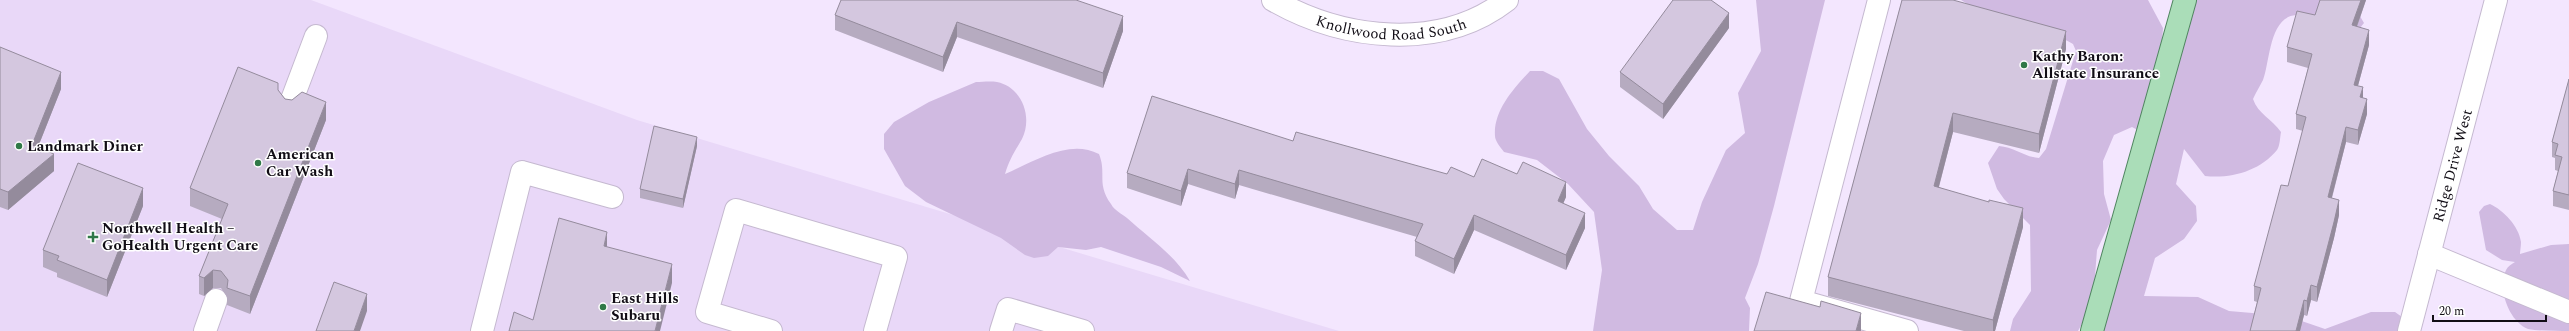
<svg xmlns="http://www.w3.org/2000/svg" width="2569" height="331" viewBox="0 0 2569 331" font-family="Spectral,serif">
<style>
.built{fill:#e9d8f8}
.green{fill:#d0bae1}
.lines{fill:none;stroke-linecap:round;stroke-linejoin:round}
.minor-casing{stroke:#c5b9d0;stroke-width:24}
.major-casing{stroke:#508560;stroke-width:24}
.minor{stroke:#fff;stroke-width:22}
.major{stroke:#aaddb8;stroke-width:22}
.wall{fill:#b6abc0}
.shaded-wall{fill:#948b9c}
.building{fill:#d4c7df;stroke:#948b9c}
.poi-dot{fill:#307947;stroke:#fff;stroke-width:1.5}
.labels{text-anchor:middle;stroke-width:3;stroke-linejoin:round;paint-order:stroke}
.street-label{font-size:15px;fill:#110d15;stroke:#fff}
.poi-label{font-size:15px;font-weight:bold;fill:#110d15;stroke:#fff;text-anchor:start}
</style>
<rect width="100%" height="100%" fill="#f3e6fe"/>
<path class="built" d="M 0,0 L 311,0 L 637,120 L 1339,331 L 0,331 Z"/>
<path class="green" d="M 1756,0 L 1825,0 L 1774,206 L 1758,264 L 1745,298 L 1750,308 L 1749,331 L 1593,331 L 1602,270 L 1594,212 L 1568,184 L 1537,160 L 1504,152 C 1501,148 1495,141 1495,136 C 1493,111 1514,88 1530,71 L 1543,71 L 1559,79 L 1587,129 L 1609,156 L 1639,186 L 1653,209 L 1677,230 L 1693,230 L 1702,202 L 1726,150 L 1745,133 L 1738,93 L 1761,51 Z
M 1961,0 L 2148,0 L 2163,28 L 2161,54 L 2184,0 L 2339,0 L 2357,11 L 2364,23 L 2359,29 C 2339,23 2317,13 2296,15 C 2269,17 2270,62 2263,80 C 2260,86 2256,92 2253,99 C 2258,114 2272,119 2281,132 C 2280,137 2280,146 2277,150 C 2260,171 2231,179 2205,176 L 2184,149 L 2176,184 L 2196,206 L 2197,221 L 2184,239 L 2155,258 L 2144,296 L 2198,297 L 2229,311 L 2287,316 L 2325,329 L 2371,312 L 2395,312 L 2409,322 L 2411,331 L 2098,331 L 2147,135 L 2132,127 L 2114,135 L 2103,161 L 2104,194 L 2111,220 L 2097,250 L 2094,289 L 2084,320 L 2078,331 L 2010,331 L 2013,319 L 2031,291 L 2030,225 L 2004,199 L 1997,189 L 1988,163 L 1999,146 C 2014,147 2024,157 2039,158 L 2046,149 L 2076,51 L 2073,44 C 2038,23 1995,23 1961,0 Z
M 976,82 C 982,82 990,81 997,82 C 1022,87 1033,117 1022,139 C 1014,153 1010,158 1005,174 C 1033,162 1069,138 1099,154 C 1107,174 1096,183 1111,204 C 1114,210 1122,214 1127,218 C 1148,237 1176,256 1190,281 L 1161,267 L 1101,247 L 1086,250 L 1058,247 L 1048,256 L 1034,258 L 1025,255 L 1001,238 L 926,202 L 905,186 L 884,149 L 884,134 L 894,122 L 929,102 Z
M 2490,204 C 2503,210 2519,226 2521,242 C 2521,246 2520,251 2520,254 L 2551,245 L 2569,244 L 2569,331 C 2557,331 2539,331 2528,329 C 2509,321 2497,289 2506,270 C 2508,266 2512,264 2515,262 L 2502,260 L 2486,250 L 2479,212 L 2484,206 Z"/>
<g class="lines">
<defs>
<g id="minor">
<path id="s1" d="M 1273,0 C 1343,40 1440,52 1507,0"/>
<path d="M 1879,0 L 1801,301 L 1907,331"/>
<path d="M 290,105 L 316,36"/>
<path d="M 2429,254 L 2569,312"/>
<path d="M 205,331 L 216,300"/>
<path d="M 482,331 L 522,172 L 612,197"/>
<path d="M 771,331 L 707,312 L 736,210 L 896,257 L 875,331"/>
<path d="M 1001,331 L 1008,309 L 1083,331"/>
<path id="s2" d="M 2409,331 L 2496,0"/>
</g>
<path id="major" d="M 2092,331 L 2185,0"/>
</defs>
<use href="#minor" class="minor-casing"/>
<use href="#major" class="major-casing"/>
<use href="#minor" class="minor"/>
<use href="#major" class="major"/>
</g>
<path class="wall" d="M 1902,0 L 2066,49 L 2039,153 L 1953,132 L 1939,187 L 2023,227 L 1995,331 L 1964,331 L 1828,296 L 1828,277 Z
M 2320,0 L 2366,0 L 2357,27 L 2369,45 L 2358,86 L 2363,98 L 2367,114 L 2358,145 L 2346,142 L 2332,198 L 2339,215 L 2334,238 L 2317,302 L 2311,300 L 2307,316 L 2304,315 L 2300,331 L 2250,331 L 2257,302 L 2254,301 L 2254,286 L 2288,186 L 2303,131 L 2296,129 L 2296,114 L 2308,68 L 2287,62 L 2287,47 L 2315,15 Z
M 835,15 L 1123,31 L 1103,88 L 957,37 L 943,72 L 835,30 Z
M 1729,28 L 1663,119 L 1620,87 L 1620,72 Z
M 0,47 L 61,89 L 38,147 L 54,171 L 8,210 L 0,207 Z
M 2569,79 L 2569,210 L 2553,206 L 2553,191 L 2558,171 L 2555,170 L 2555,158 L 2552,157 L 2552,142 Z
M 278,91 L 285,99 L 326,120 L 250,314 L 227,305 L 227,297 L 221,288 L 213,288 L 204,296 L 199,294 L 199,276 L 222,219 L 190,206 L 190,188 Z
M 1293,141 L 1447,174 L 1474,177 L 1566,197 L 1563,203 L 1585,228 L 1566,270 L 1474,230 L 1454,274 L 1415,256 L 1415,241 L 1417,237 L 1239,185 L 1235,199 L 1188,184 L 1181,206 L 1127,188 L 1127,173 Z
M 697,146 L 683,208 L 640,198 L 640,189 Z
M 143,206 L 107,297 L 57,277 L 57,273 L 43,267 L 43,250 Z"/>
<path class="shaded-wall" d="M 2361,0 L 2366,0 L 2352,40 L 2352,25 Z
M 1729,13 L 1729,28 L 1663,119 L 1663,104 Z
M 1123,16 L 1123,31 L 1103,88 L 1103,73 Z
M 957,22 L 957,37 L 943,72 L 943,57 Z
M 2369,30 L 2369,45 L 2354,100 L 2354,85 Z
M 2066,31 L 2066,49 L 2039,153 L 2039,134 Z
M 61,72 L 61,89 L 32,162 L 32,145 Z
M 2363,87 L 2363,102 L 2360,97 Z
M 2367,99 L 2367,114 L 2358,145 L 2358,130 Z
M 326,102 L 326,120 L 250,314 L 250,296 Z
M 1953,113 L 1953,132 L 1934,205 L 1934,186 Z
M 2346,127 L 2346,142 L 2328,212 L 2328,197 Z
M 697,137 L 697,146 L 683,208 L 683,199 Z
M 54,154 L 54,171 L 8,210 L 8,192 Z
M 1188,169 L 1188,184 L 1181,206 L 1181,191 Z
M 1239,170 L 1239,185 L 1235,199 L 1235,184 Z
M 1566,182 L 1566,197 L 1558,216 L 1558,201 Z
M 143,188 L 143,206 L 107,297 L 107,280 Z
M 2339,200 L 2339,215 L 2334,238 L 2317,302 L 2317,287 Z
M 2023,208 L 2023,227 L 1995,331 L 1993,331 L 1993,320 Z
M 1585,213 L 1585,228 L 1566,270 L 1566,255 Z
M 1474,215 L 1474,230 L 1454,274 L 1454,259 Z
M 607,232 L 607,250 L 604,246 Z
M 672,264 L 672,283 L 660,331 L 655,331 Z
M 213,270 L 213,288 L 204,296 L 204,278 Z
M 2311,285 L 2311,300 L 2307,316 L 2307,301 Z
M 367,294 L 367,311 L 360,331 L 354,331 Z
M 2304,300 L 2304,315 L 2300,331 L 2296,331 Z
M 1861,313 L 1861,331 L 1856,331 Z"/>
<path class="building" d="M 841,0 L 1076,0 L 1123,16 L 1103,73 L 957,22 L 943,57 L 835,15 Z
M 1673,0 L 1711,0 L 1729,13 L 1663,104 L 1620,72 Z
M 1902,0 L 1953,0 L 2066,31 L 2039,134 L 1953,113 L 1934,186 L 1989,202 L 1989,200 L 2023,208 L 1993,320 L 1828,277 Z
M 2320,0 L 2361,0 L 2352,25 L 2369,30 L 2354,85 L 2363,87 L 2360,97 L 2367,99 L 2358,130 L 2346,127 L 2328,197 L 2339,200 L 2334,222 L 2317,287 L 2311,285 L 2307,301 L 2304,300 L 2296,331 L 2250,331 L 2261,288 L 2254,286 L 2281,185 L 2288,186 L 2306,117 L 2296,114 L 2312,54 L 2287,47 L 2297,11 L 2315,15 Z
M 0,47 L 61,72 L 32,145 L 54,154 L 8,192 L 0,189 Z
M 238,67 L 278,83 L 278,90 L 285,99 L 292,100 L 302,92 L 326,102 L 250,296 L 227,288 L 228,280 L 221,271 L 213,270 L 204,278 L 199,276 L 228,204 L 190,188 Z
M 2569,79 L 2569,195 L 2553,191 L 2562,157 L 2555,155 L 2558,144 L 2552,142 Z
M 1152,96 L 1293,141 L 1296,132 L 1447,174 L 1451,167 L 1474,177 L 1482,159 L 1517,174 L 1523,162 L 1566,182 L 1558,201 L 1585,213 L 1566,255 L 1474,215 L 1454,259 L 1415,241 L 1423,224 L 1239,170 L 1235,184 L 1188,169 L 1181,191 L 1127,173 Z
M 654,126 L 697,137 L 683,199 L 640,189 Z
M 78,163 L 143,188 L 107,280 L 57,260 L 59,256 L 43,250 Z
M 559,218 L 607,232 L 604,246 L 672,264 L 655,331 L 509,331 L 514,312 L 533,320 Z
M 334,282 L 367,294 L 354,331 L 316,331 Z
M 1766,292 L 1820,307 L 1821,301 L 1861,313 L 1856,331 L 1754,331 Z"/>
<g class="poi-dot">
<circle cx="2024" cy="65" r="4"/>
<circle cx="19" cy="146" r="4"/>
<circle cx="258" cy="163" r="4"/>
<path d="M91 231h4v4h4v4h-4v4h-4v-4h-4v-4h4z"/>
<circle cx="603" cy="307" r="4"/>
</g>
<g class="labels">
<g class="street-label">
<text dy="5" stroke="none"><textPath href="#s1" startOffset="124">Knollwood Road South</textPath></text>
<text dy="5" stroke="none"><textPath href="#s2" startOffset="171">Ridge Drive West</textPath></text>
</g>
<g class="poi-label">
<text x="2032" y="61">Kathy Baron:<tspan x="2032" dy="17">Allstate Insurance</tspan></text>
<text x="27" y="151">Landmark Diner</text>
<text x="266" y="159">American<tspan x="266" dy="17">Car Wash</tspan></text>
<text x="102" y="233">Northwell Health –<tspan x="102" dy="17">GoHealth Urgent Care</tspan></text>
<text x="611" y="303">East Hills<tspan x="611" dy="17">Subaru</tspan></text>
</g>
</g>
<path d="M2433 315v6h113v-6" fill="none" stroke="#110d15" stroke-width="2"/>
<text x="2439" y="315" font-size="12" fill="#110d15" stroke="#ffffff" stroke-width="3" paint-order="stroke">20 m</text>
</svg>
